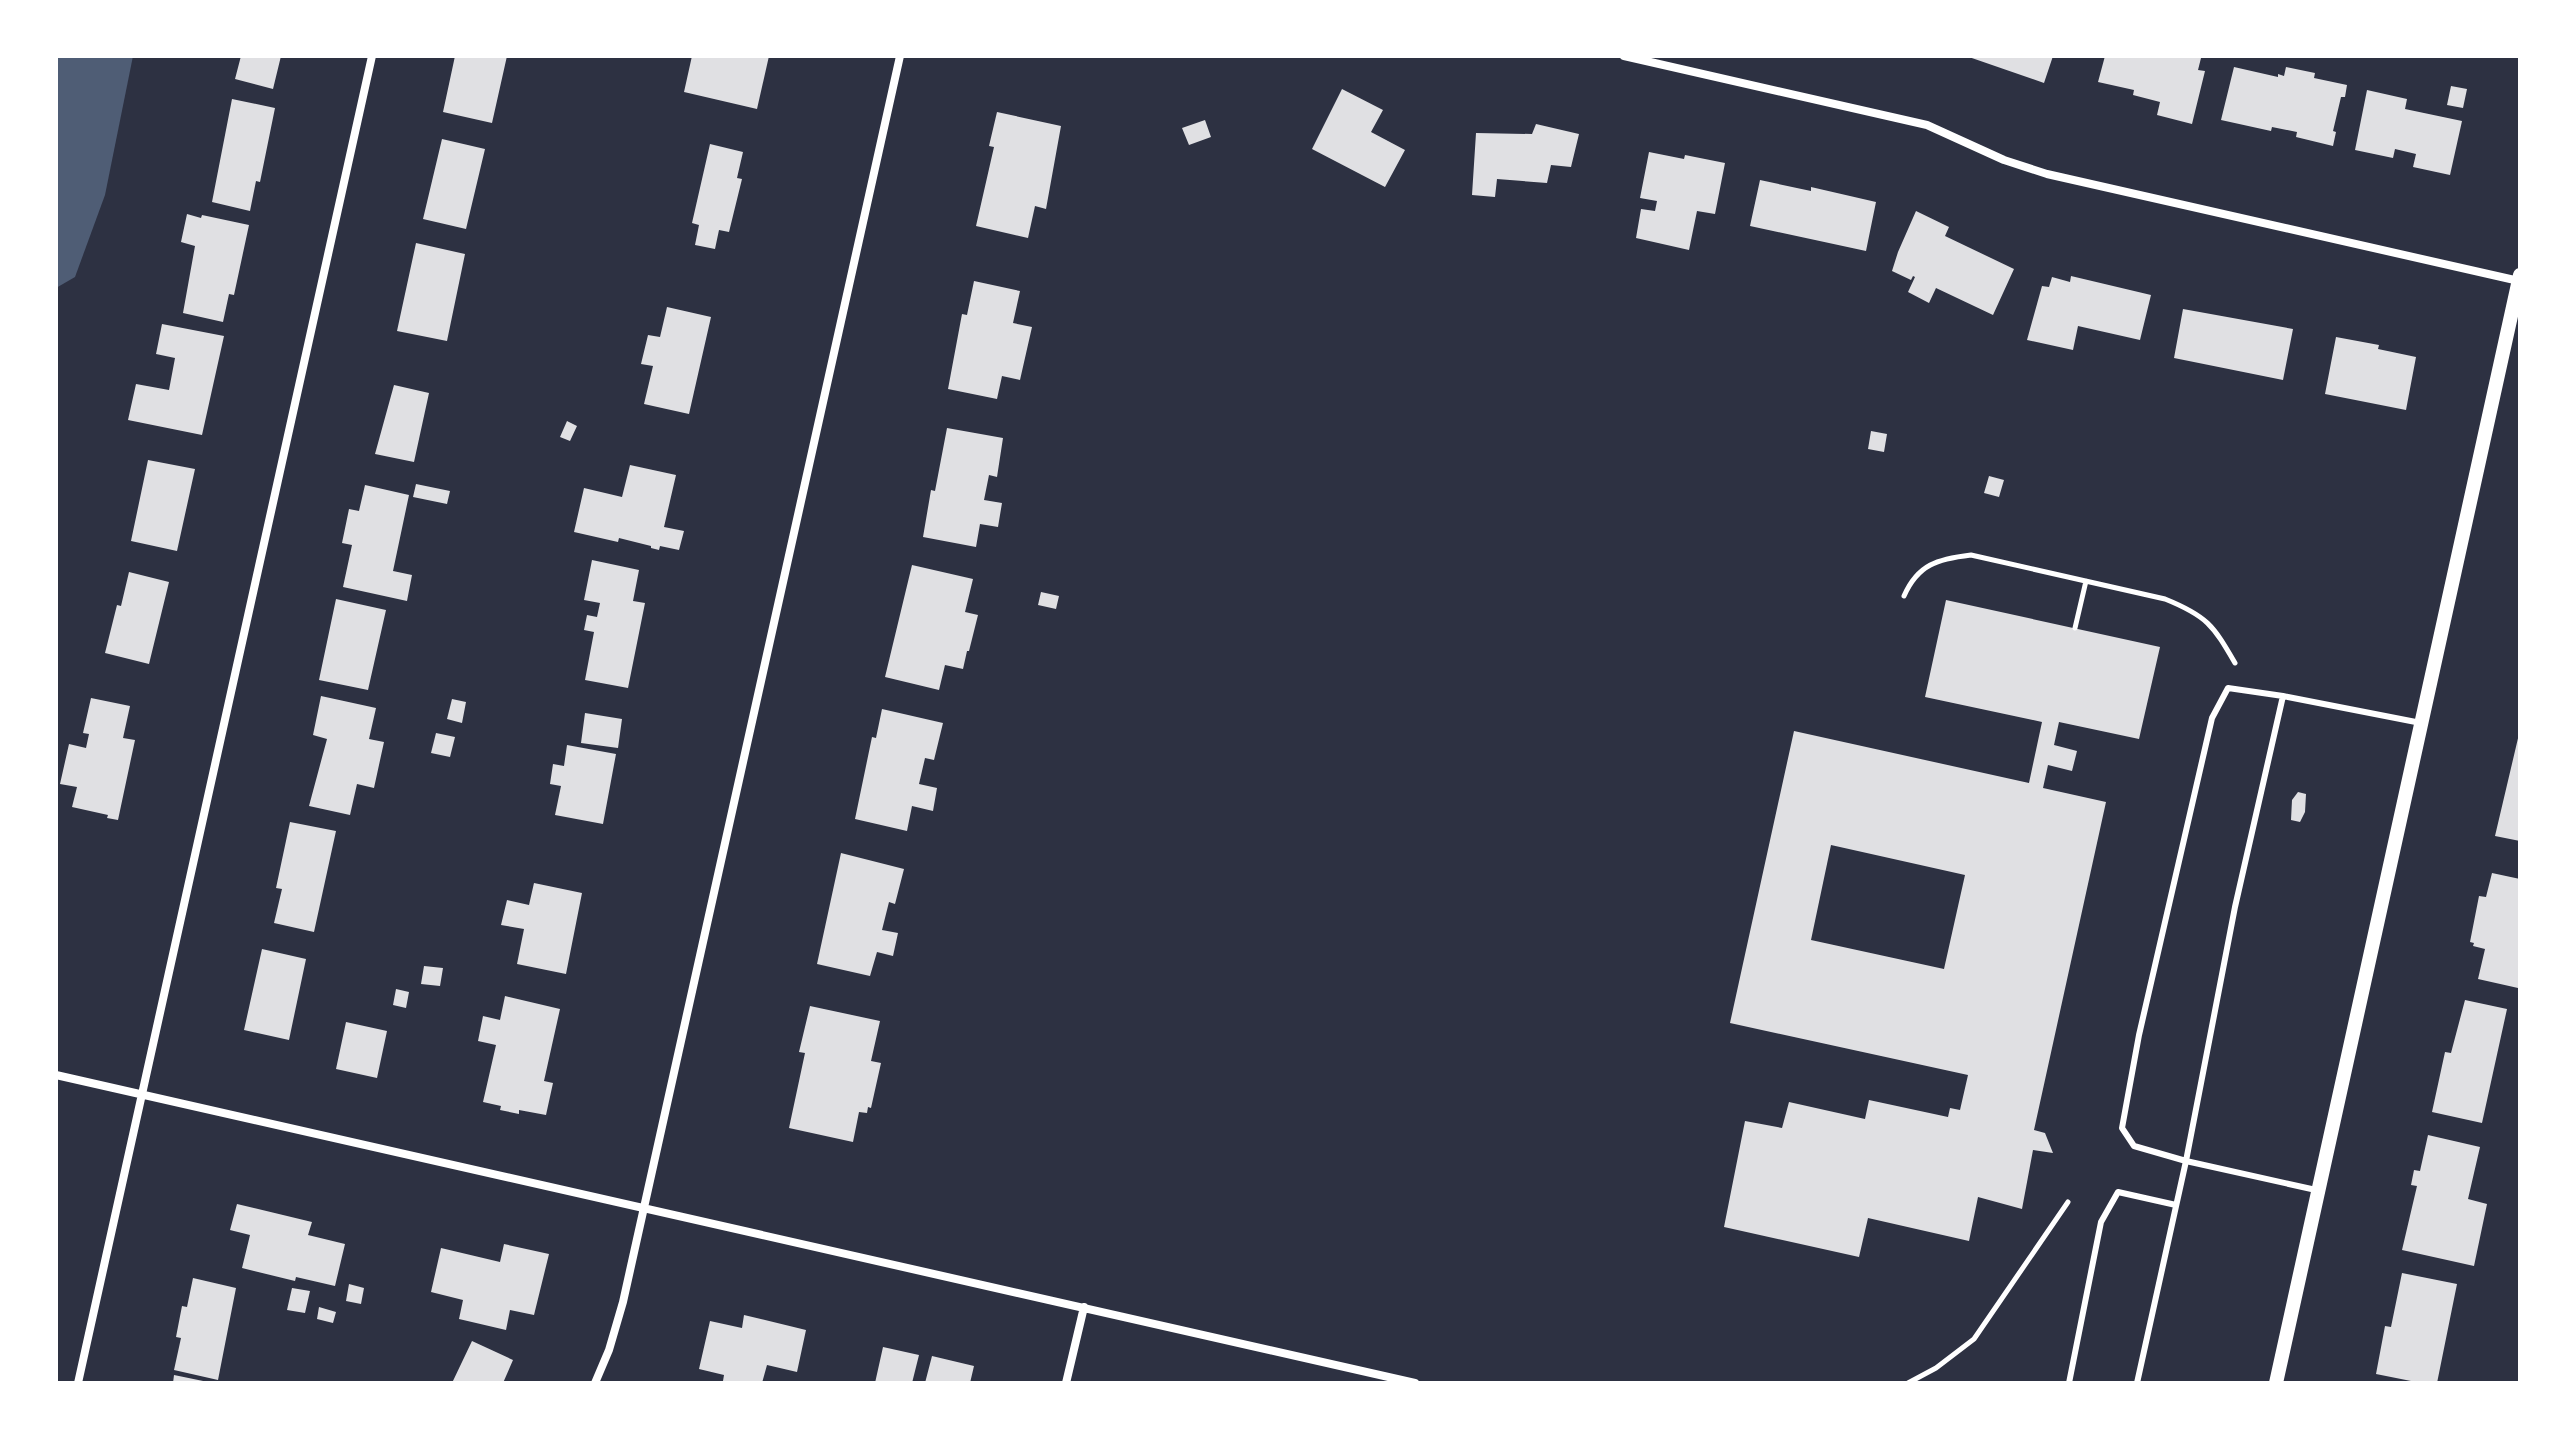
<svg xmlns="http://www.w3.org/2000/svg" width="2576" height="1439" viewBox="0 0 2576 1439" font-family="Spectral,serif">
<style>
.water{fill:#4f5d75}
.building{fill:#e0e0e3;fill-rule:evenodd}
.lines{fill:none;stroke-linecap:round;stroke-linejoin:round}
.path{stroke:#fff;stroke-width:5}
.service{stroke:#fff;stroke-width:6}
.minor{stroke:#fff;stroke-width:8}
.tertiary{stroke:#fff;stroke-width:14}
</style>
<rect width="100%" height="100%" fill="#2d3142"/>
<path class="water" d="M 56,56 L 133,56 L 105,195 L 75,277 L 56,288 Z"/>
<path class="building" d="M 241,56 L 281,56 L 273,89 L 235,79 Z
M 455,56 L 507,56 L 492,123 L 443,112 Z
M 692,56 L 769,56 L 757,109 L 684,92 Z
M 1966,56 L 2053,56 L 2044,83 Z
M 2105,56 L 2201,58 L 2198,70 L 2205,71 L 2192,124 L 2157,115 L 2160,102 L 2133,95 L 2134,90 L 2098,82 Z
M 2234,67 L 2278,77 L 2278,74 L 2284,76 L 2286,67 L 2315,73 L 2314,78 L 2347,85 L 2345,97 L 2341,97 L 2333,131 L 2336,132 L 2333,146 L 2296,137 L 2297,132 L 2272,127 L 2271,131 L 2221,120 Z
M 2451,86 L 2467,89 L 2463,108 L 2447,105 Z
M 1342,89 L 1383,110 L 1371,132 L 1405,150 L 1385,187 L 1312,149 Z
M 2367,90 L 2407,99 L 2405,109 L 2462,121 L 2450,175 L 2413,167 L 2416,154 L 2395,149 L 2393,158 L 2355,150 Z
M 232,99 L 275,108 L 260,182 L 256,181 L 250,211 L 212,202 Z
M 997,112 L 1061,126 L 1046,209 L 1035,206 L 1028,238 L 976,226 L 994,147 L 989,146 Z
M 1205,120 L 1211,137 L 1189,145 L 1182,128 Z
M 1536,124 L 1579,134 L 1571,167 L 1551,165 L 1547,183 L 1497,179 L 1495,197 L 1472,195 L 1476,133 L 1532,134 Z
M 442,139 L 485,149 L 466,229 L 423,219 Z
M 710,144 L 743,152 L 737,178 L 742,179 L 729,232 L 719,230 L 715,249 L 695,245 L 699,225 L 692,223 Z
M 1649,152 L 1684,159 L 1685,155 L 1725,163 L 1715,214 L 1697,211 L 1689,250 L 1636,238 L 1641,209 L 1655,211 L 1657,201 L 1640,198 Z
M 1760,180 L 1811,191 L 1811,187 L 1876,202 L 1866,251 L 1750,226 Z
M 1916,211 L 1949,227 L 1945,236 L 2014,269 L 1993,315 L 1936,288 L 1929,303 L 1908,292 L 1915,277 L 1913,276 L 1911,280 L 1892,271 L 1898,252 Z
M 187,214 L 201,218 L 202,215 L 249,225 L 234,295 L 229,294 L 223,322 L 183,313 L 195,246 L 181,242 Z
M 416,243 L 465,254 L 447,341 L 397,331 Z
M 2071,276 L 2151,295 L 2140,340 L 2078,326 L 2073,350 L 2027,340 L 2042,286 L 2049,287 L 2052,277 L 2070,282 Z
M 974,281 L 1020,291 L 1013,323 L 1032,327 L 1020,380 L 1002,376 L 997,399 L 948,389 L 962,314 L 967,315 Z
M 667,307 L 711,317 L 689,414 L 644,404 L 653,366 L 641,364 L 648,335 L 660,337 Z
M 2183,309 L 2293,329 L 2283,380 L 2174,358 Z
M 162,324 L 224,336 L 202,435 L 128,420 L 136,384 L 169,390 L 175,358 L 156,354 Z
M 2336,337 L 2379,345 L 2378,349 L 2416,357 L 2406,410 L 2325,394 Z
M 394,385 L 429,393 L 414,462 L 375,454 Z
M 567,421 L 577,426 L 570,441 L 560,437 Z
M 947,428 L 1003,438 L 997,477 L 989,475 L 984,500 L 1002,503 L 998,527 L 980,524 L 976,547 L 923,537 L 931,490 L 935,491 Z
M 1871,431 L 1887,434 L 1884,452 L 1868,449 Z
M 148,460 L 195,469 L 177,551 L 131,541 Z
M 630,465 L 676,475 L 664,527 L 684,531 L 679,550 L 660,546 L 659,550 L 651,548 L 651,546 L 619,538 L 618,542 L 574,532 L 584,488 L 622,497 Z
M 1989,476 L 2004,480 L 1999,497 L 1984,493 Z
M 416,484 L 450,491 L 447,504 L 413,497 Z
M 365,485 L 409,495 L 393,571 L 412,575 L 407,601 L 343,587 L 352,545 L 342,543 L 349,509 L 359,511 Z
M 592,560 L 639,570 L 633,601 L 645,603 L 628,688 L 585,680 L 594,632 L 584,630 L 587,615 L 597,617 L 600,603 L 584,600 Z
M 912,565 L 973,579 L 965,612 L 978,615 L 969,651 L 967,651 L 963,669 L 945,665 L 939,690 L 885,677 Z
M 129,572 L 169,582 L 149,664 L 105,653 L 117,605 L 121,606 Z
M 1041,592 L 1059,596 L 1056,609 L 1038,605 Z
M 336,599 L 386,610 L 368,690 L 319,680 Z
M 1946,600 L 2160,647 L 2139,739 L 2059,722 L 2054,745 L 2077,751 L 2072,771 L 2048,765 L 2043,788 L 2106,802 L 2034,1130 L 2045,1133 L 2053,1153 L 2033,1150 L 2022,1209 L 1978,1197 L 1969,1241 L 1868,1218 L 1859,1257 L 1724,1227 L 1745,1121 L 1782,1128 L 1789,1102 L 1865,1119 L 1869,1100 L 1948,1117 L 1950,1108 L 1960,1110 L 1968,1075 L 1730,1023 L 1794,731 L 2029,783 L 2042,722 L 1925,697 ZM 1831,845 L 1965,875 L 1944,969 L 1811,940 Z
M 321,696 L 376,708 L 369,739 L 384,742 L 374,788 L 357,784 L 350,815 L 309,806 L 327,739 L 313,735 Z
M 91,698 L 130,706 L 123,738 L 135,740 L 118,820 L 107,818 L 108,815 L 72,807 L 77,787 L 60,784 L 69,744 L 86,748 L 89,734 L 83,733 Z
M 452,699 L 466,702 L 462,723 L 447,719 Z
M 882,709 L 943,723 L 934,760 L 925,758 L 919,784 L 937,788 L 933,811 L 912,806 L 907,831 L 855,819 L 872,737 L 876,738 Z
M 585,713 L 622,719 L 618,748 L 581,743 Z
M 436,733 L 455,737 L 450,757 L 431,753 Z
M 2519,734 L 2520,734 L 2520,841 L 2495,836 Z
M 567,745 L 616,754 L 603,824 L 555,815 L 561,786 L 550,784 L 553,764 L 564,766 Z
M 2298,792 L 2306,794 L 2305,812 L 2300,822 L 2291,820 L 2292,800 Z
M 290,822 L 336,831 L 314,932 L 274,923 L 282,889 L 276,888 Z
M 841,853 L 904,869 L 895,904 L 889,902 L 882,930 L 898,933 L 893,956 L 877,952 L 870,976 L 817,964 Z
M 2492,873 L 2520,879 L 2520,978 L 2518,988 L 2478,979 L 2485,949 L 2473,946 L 2474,943 L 2470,942 L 2479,896 L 2486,897 Z
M 534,883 L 582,893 L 566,974 L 517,964 L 524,929 L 501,925 L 507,900 L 529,905 Z
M 262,949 L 306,959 L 289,1040 L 244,1030 Z
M 424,966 L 443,968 L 440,986 L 421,984 Z
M 396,989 L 409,992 L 406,1008 L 393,1005 Z
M 505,996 L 560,1009 L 544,1081 L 553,1083 L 546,1115 L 519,1110 L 519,1114 L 500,1110 L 501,1106 L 483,1102 L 496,1045 L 478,1041 L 483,1016 L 500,1020 Z
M 2465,1000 L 2507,1009 L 2482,1123 L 2432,1112 L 2445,1052 L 2451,1053 Z
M 810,1006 L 880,1021 L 871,1061 L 881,1063 L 871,1108 L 868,1107 L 867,1113 L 859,1112 L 853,1142 L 789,1128 L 805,1053 L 799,1052 Z
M 346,1022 L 387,1031 L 377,1078 L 336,1069 Z
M 2428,1135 L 2480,1147 L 2468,1199 L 2487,1204 L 2474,1266 L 2402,1250 L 2417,1186 L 2411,1185 L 2414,1170 L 2420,1171 Z
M 237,1204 L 312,1222 L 308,1235 L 345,1244 L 335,1286 L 296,1277 L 295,1281 L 242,1268 L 250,1235 L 230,1230 Z
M 504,1244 L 549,1254 L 534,1315 L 510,1310 L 506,1330 L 459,1319 L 463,1300 L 431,1292 L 441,1248 L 500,1262 Z
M 2402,1273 L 2457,1284 L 2437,1383 L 2421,1383 L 2376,1374 L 2385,1326 L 2391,1327 Z
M 193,1278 L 236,1288 L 218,1380 L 174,1370 L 181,1338 L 176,1337 L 182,1306 L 187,1307 Z
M 349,1284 L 364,1288 L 361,1304 L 346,1301 Z
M 292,1288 L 310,1291 L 305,1313 L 287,1310 Z
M 319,1307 L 336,1312 L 333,1323 L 317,1319 Z
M 744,1315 L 806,1330 L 797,1372 L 767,1365 L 762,1383 L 730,1383 L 723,1381 L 724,1375 L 699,1369 L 710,1321 L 742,1328 Z
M 472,1341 L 513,1360 L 503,1383 L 452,1383 Z
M 883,1347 L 919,1355 L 912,1383 L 875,1383 Z
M 932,1356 L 974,1366 L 970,1383 L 925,1383 Z
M 174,1375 L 208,1382 L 208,1383 L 173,1383 Z"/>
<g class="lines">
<path class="path" d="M 1904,596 C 1918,564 1938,559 1971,555 L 2165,599 C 2207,616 2213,625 2235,663
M 2075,628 L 2086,581
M 1908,1383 L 1936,1368 L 1974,1339 L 2068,1202"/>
<path class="service" d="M 2283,696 L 2228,688 L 2212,718 L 2139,1035 L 2122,1128 L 2134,1146 L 2186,1161 L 2235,907 L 2283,696 L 2421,723
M 2069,1383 L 2101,1222 L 2118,1192 L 2176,1205
M 2137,1383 L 2186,1161 L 2316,1190"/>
<path class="minor" d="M 1624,56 L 1927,125 L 2004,160 L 2047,174 L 2519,281
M 56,1075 L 1415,1383
M 78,1383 L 372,56
M 595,1383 L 609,1350 L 623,1302 L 900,56
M 1066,1383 L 1084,1307"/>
<path class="tertiary" d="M 2276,1383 L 2520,275"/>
</g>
<rect width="2576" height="1439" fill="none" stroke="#ffffff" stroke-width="116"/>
</svg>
